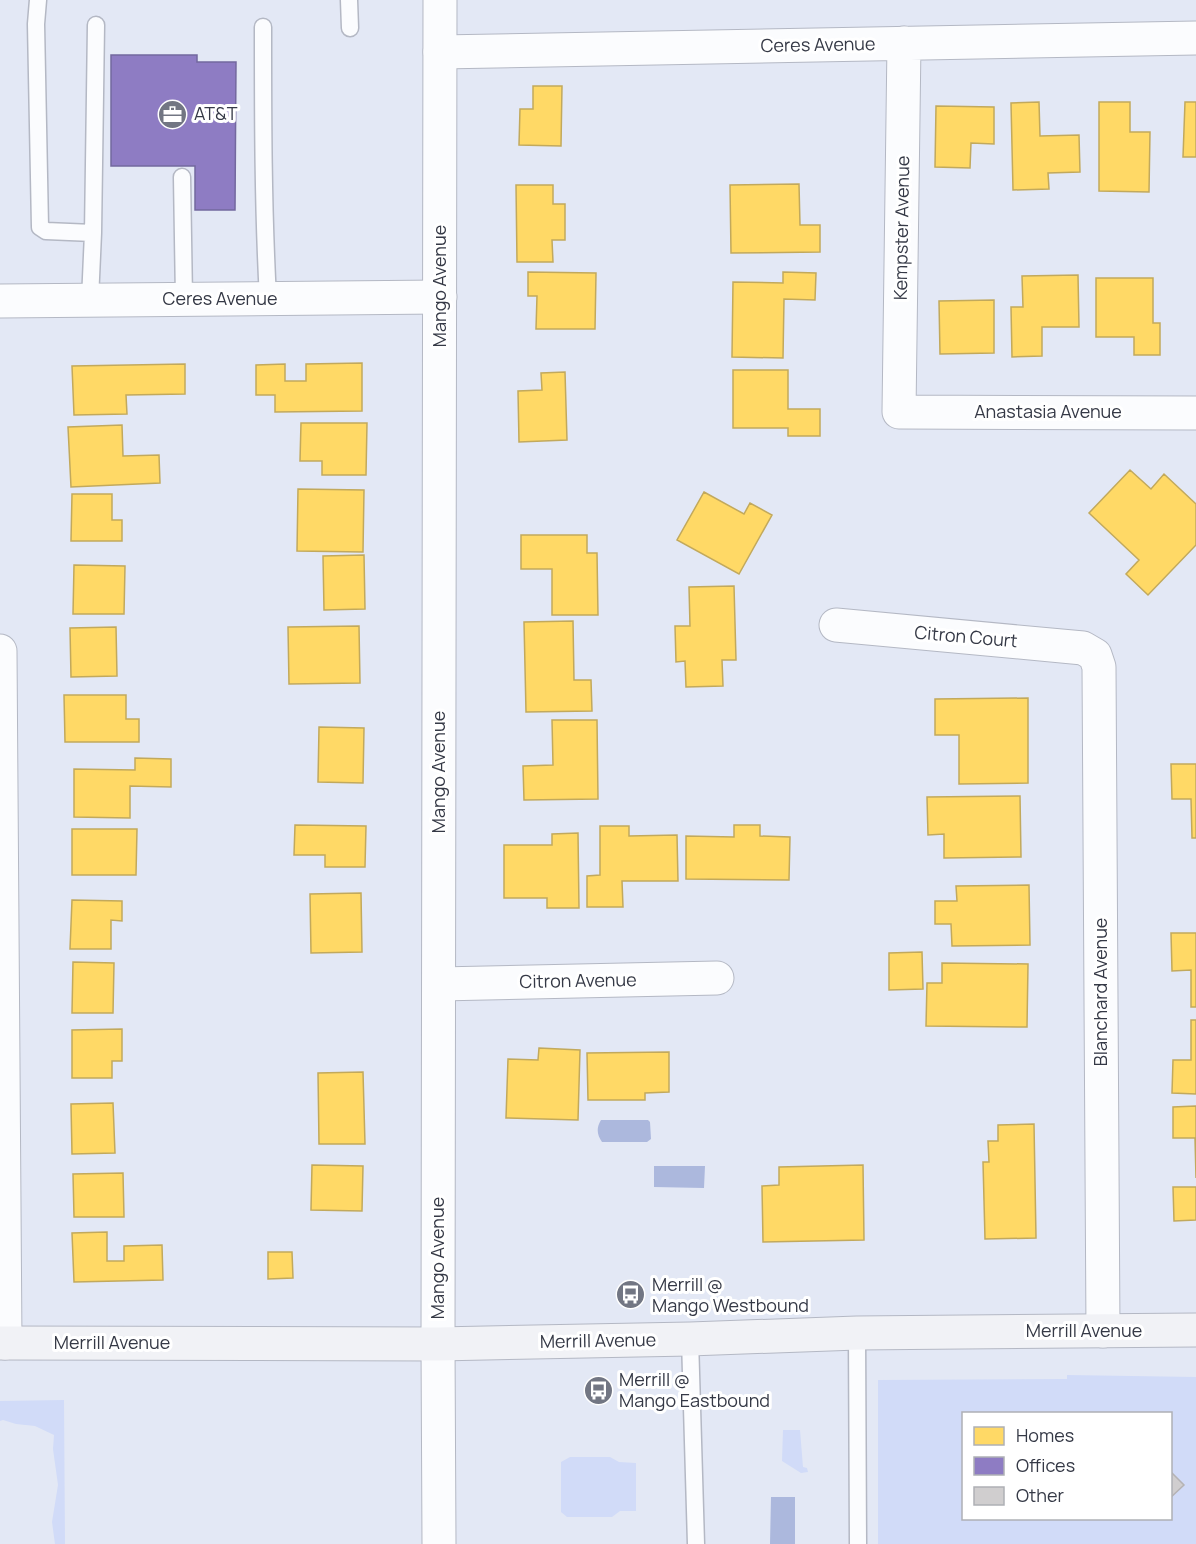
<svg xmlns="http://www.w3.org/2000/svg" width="1196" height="1544" viewBox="0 0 1196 1544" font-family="Manrope,sans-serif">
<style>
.green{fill:#d1dbf8;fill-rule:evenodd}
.water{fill:#acb8dd}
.homes{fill:#ffd966;stroke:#c2a95c;stroke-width:1.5}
.offices{fill:#8e7cc3;stroke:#73689e;stroke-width:1.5}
.building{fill:#d0cecf;stroke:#b5b3b4;stroke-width:1.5}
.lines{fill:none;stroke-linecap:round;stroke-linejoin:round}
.service-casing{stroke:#b4b8c4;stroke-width:19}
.minor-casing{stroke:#b4b8c4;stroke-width:35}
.tertiary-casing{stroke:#b4b8c4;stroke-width:35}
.secondary-casing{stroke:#b4b8c4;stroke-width:35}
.service{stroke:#fbfcfe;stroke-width:16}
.minor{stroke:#fbfcfe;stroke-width:33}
.tertiary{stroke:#fbfcfe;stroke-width:33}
.secondary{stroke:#f1f2f6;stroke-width:33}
.labels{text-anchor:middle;stroke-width:6;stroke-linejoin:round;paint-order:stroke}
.street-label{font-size:18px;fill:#353946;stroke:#fff}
.poi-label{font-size:18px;fill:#353946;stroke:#fff;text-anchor:start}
</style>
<rect width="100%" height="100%" fill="#e3e8f5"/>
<path class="green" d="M 1067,1375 L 1196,1377 L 1196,1544 L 878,1544 L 878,1380 L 1067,1379 ZM 964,1414 L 1170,1414 L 1170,1518 L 964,1518 Z
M 64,1400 L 65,1544 L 55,1544 L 52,1522 L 58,1485 L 53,1449 L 54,1435 L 35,1426 L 16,1424 L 3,1420 L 0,1421 L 0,1401 Z
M 783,1430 L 800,1430 L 803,1467 L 807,1468 L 808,1472 L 801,1473 L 782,1461 Z
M 570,1457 L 610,1457 L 619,1462 L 636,1463 L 636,1511 L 620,1511 L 612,1517 L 567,1517 L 561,1512 L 561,1462 Z"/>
<path class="water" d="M 601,1120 L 648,1120 L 650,1122 L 651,1139 L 647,1142 L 602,1142 C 597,1135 596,1128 601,1120 Z
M 654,1166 L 705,1166 L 704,1188 L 654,1187 Z
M 771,1497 L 795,1497 L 795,1544 L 770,1544 Z"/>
<path class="homes" d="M 533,86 L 562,86 L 561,146 L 519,145 L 520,109 L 533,109 Z
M 1039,102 L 1040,136 L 1079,135 L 1080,172 L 1048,173 L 1049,189 L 1013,190 L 1011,103 Z
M 1099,102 L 1130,102 L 1130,132 L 1150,132 L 1149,192 L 1099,191 Z
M 1185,102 L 1196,102 L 1196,157 L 1183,157 Z
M 936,106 L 994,107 L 994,144 L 971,143 L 970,168 L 935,167 Z
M 799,184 L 800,225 L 820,225 L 820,252 L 731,253 L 730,185 Z
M 516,185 L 553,185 L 553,204 L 565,204 L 565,240 L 552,240 L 553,262 L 517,262 Z
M 528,272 L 596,273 L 595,329 L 536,329 L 537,296 L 528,296 Z
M 783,272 L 816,273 L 815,300 L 784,299 L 783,358 L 732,357 L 733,282 L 783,283 Z
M 1078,275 L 1079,327 L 1042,327 L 1042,356 L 1012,357 L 1011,307 L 1023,307 L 1022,276 Z
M 1096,278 L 1153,278 L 1153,323 L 1160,323 L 1160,355 L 1134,355 L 1134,337 L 1096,337 Z
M 994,300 L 994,353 L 940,354 L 939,301 Z
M 362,363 L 362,411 L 275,412 L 275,395 L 256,395 L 256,365 L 285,364 L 285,381 L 306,381 L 306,364 Z
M 185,364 L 185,394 L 126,395 L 127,414 L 74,415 L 72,366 Z
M 733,370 L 788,370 L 788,409 L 820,409 L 820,436 L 788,436 L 788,428 L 733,428 Z
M 565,372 L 567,440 L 519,442 L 518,391 L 542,390 L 541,373 Z
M 301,423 L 367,423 L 366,475 L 322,475 L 322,461 L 300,461 Z
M 122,425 L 123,456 L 159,455 L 160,483 L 71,487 L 68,427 Z
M 1130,470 L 1151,489 L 1164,474 L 1196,504 L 1196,545 L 1148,595 L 1126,574 L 1139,560 L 1089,513 Z
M 298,489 L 364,490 L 363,552 L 297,551 Z
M 704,492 L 744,514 L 750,503 L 772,515 L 739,574 L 677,540 Z
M 72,494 L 112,494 L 112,520 L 122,520 L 122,541 L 71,541 Z
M 521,535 L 587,535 L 587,553 L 597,553 L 598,615 L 552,615 L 552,569 L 521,569 Z
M 364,555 L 365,609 L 324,610 L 323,556 Z
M 74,565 L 125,566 L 124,614 L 73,614 Z
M 734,586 L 736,660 L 722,660 L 723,686 L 686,687 L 685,661 L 676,662 L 675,626 L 690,626 L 689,587 Z
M 573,621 L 574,680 L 591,680 L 592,711 L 526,712 L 524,622 Z
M 359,626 L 360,683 L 289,684 L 288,627 Z
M 116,627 L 117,676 L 71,677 L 70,628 Z
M 64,695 L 126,695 L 126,719 L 139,719 L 139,742 L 65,742 Z
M 1028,698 L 1028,783 L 959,784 L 959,735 L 935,735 L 935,699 Z
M 552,720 L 597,720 L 598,799 L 524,800 L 523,766 L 553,765 Z
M 319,727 L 364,728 L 363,783 L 318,782 Z
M 135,758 L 171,759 L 171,787 L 130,786 L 130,818 L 74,817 L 74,769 L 135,770 Z
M 1171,764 L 1196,764 L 1196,838 L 1192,838 L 1191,799 L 1172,799 Z
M 1020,796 L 1021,857 L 944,858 L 944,834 L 928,835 L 927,797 Z
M 295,825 L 366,826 L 365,867 L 325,867 L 325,855 L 294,855 Z
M 734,825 L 760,825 L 760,836 L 790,837 L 789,880 L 686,879 L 686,836 L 734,837 Z
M 600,826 L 629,826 L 629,836 L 677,835 L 678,881 L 622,881 L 623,907 L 587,907 L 587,876 L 600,875 Z
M 72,829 L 137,829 L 136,875 L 72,875 Z
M 578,833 L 579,908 L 547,908 L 547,898 L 504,898 L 504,845 L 552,845 L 552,834 Z
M 1029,885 L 1030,945 L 952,946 L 951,924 L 935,924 L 935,901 L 957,901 L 956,886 Z
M 361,893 L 362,952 L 311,953 L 310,894 Z
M 72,900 L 122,901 L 122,921 L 111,920 L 111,949 L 70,949 Z
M 1171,933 L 1196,933 L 1196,1007 L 1191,1007 L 1191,970 L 1172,971 Z
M 922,952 L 923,989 L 889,990 L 889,953 Z
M 73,962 L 114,963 L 113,1013 L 72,1013 Z
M 942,963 L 1028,964 L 1027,1027 L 926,1026 L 927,983 L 942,983 Z
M 1191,1020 L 1196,1020 L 1196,1094 L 1172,1093 L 1173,1060 L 1191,1060 Z
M 122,1029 L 122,1061 L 112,1061 L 112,1078 L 72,1078 L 72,1030 Z
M 539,1048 L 580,1050 L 578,1120 L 506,1118 L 508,1059 L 538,1060 Z
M 669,1052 L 669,1092 L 645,1093 L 645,1100 L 588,1100 L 587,1053 Z
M 363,1072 L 365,1144 L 319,1144 L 318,1073 Z
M 113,1103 L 115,1153 L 72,1154 L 71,1104 Z
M 1196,1106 L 1196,1178 L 1195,1138 L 1173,1138 L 1173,1107 Z
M 1034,1124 L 1036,1238 L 985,1239 L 983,1162 L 989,1162 L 988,1141 L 998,1141 L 998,1125 Z
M 312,1165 L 363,1166 L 362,1211 L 311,1210 Z
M 863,1165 L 864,1240 L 763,1242 L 762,1186 L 779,1185 L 779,1167 Z
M 123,1173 L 124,1217 L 74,1217 L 73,1174 Z
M 1173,1187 L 1196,1187 L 1196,1220 L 1174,1221 Z
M 107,1232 L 107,1261 L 124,1261 L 124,1246 L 162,1245 L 163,1280 L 74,1282 L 72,1233 Z
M 268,1252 L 292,1252 L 293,1278 L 268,1279 Z"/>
<path class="offices" d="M 111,55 L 197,55 L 197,62 L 236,62 L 235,210 L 195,210 L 195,166 L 111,166 Z"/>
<path class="building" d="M 1170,1471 L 1184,1485 L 1170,1498 Z"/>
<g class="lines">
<defs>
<path id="service" d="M 38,0 L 36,24 L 40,227 L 46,231 L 93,233
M 349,0 L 350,28
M 263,27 C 263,118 263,208 268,298
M 182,177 L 184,299
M 90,300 L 93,233 L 96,25
M 857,1333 L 858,1544
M 690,1339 L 696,1544"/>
<path id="minor" d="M 904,43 L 899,412 L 1196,413
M 440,52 L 1196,38
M 0,301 L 440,297
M 836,625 L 1083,648 L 1095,655 L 1099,667 L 1103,1331
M 0,651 L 5,1343
M 439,984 L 717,978"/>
<path id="tertiary" d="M 439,1544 L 438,1344 L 440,0"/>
<path id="secondary" d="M 0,1343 L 438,1344 L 690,1339 L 857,1333 L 1196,1330"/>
</defs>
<use href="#service" class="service-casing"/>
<use href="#minor" class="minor-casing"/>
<use href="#tertiary" class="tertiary-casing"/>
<use href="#secondary" class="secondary-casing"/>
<use href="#service" class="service"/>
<use href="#minor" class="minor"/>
<use href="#tertiary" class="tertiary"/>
<use href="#secondary" class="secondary"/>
</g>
<defs>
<symbol id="office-disc" viewBox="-11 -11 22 22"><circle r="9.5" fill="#727683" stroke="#fff"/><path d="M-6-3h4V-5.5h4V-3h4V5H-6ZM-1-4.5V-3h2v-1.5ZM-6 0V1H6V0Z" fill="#fff"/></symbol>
<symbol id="bus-disc" viewBox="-11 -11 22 22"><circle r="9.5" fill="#727683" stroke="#fff"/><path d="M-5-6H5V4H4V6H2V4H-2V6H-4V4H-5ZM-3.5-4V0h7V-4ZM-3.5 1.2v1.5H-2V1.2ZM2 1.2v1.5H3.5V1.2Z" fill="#fff"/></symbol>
</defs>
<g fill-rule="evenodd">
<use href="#office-disc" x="156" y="98" width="33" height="33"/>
<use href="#bus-disc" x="614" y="1278" width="33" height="33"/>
<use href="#bus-disc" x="582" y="1374" width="33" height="33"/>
</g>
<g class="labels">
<g class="street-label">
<text transform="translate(818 45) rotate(-1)" y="6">Ceres Avenue</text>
<text transform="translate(902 228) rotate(-89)" y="6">Kempster Avenue</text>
<text transform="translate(440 286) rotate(-90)" y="6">Mango Avenue</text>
<text x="220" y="305">Ceres Avenue</text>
<text x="1048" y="418">Anastasia Avenue</text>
<text transform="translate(966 637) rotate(5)" y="6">Citron Court</text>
<text transform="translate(439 772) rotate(-90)" y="6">Mango Avenue</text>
<text transform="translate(578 981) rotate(-1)" y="6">Citron Avenue</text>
<text transform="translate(1101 992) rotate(-90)" y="6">Blanchard Avenue</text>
<text transform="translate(438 1258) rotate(-90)" y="6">Mango Avenue</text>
<text x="1084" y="1337">Merrill Avenue</text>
<text transform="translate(598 1341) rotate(-1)" y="6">Merrill Avenue</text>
<text x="112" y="1349">Merrill Avenue</text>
</g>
<g class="poi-label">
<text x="194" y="120">AT&amp;T</text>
<text x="652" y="1291">Merrill @<tspan x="652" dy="21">Mango Westbound</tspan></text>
<text x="619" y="1386">Merrill @<tspan x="619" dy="21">Mango Eastbound</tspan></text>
</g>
</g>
<rect x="962" y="1412" width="210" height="108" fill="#ffffff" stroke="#aeb0b5" stroke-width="1.5"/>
<rect x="974" y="1427" width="30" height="18" fill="#ffd966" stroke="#aeb0b5" stroke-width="1.5"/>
<text x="1016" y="1442" font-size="18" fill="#353946">Homes</text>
<rect x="974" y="1457" width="30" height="18" fill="#8e7cc3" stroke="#aeb0b5" stroke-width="1.5"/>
<text x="1016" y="1472" font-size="18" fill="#353946">Offices</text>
<rect x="974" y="1487" width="30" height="18" fill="#d0cecf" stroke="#aeb0b5" stroke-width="1.5"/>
<text x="1016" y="1502" font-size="18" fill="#353946">Other</text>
</svg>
